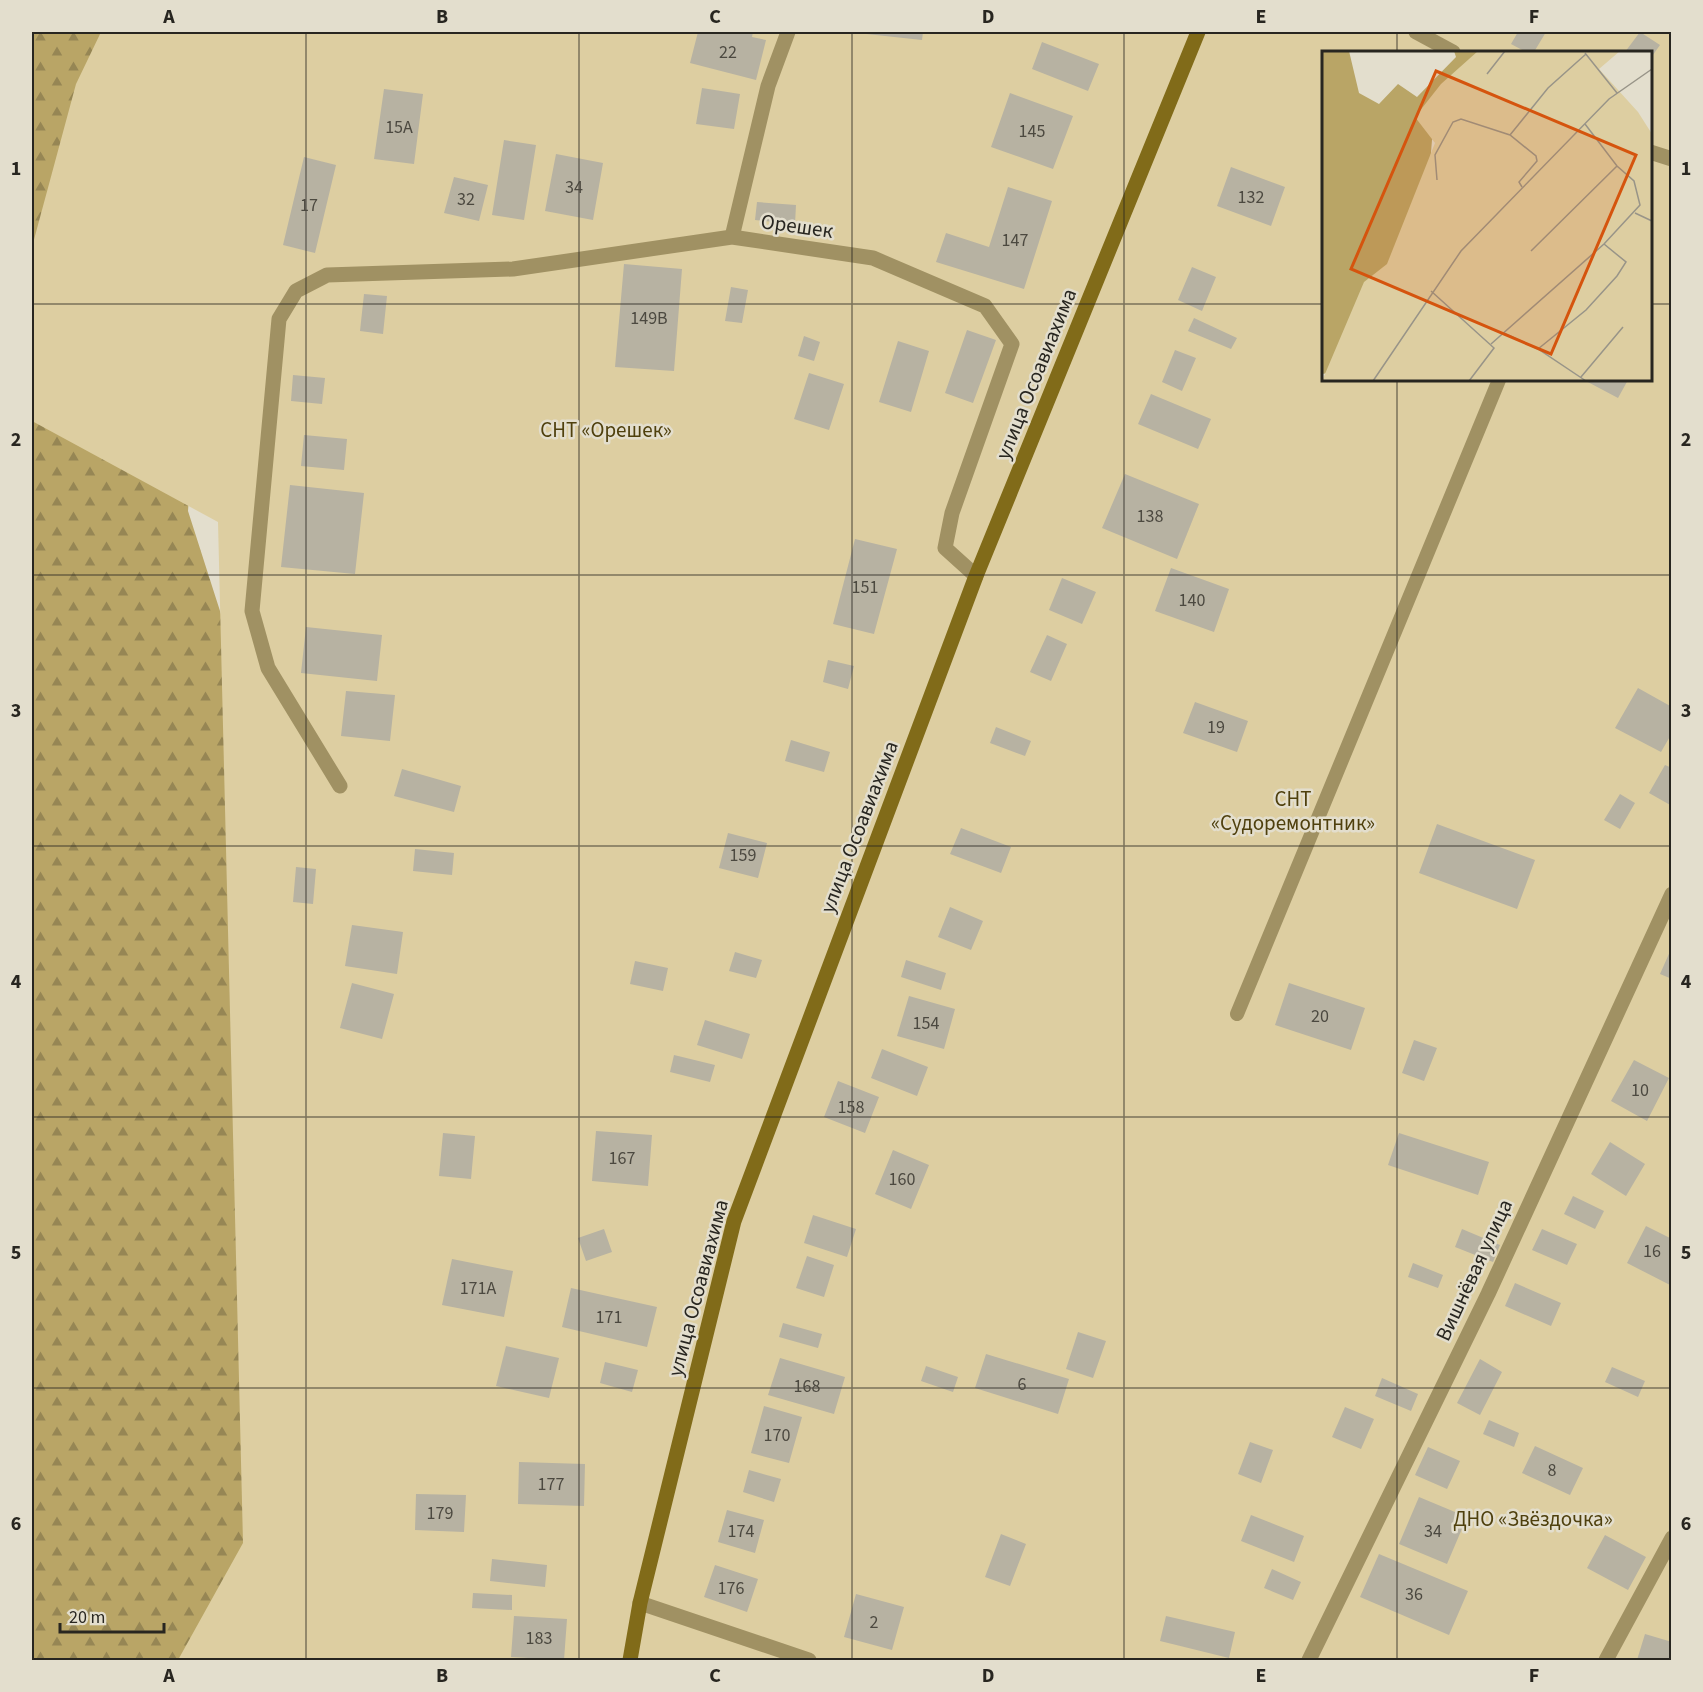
<svg xmlns="http://www.w3.org/2000/svg" width="1703" height="1692" viewBox="0 0 1703 1692" font-family="'Source Sans 3',sans-serif">
<style>
.forest{fill:url(#forest-firs)}
.garden{fill:#ddcea1;fill-rule:evenodd}
.building{fill:#b7b2a2}
.lines{fill:none;stroke-linecap:round;stroke-linejoin:round}
.lane{stroke:#a09163;stroke-width:14}
.street{stroke:#a09163;stroke-width:15}
.secondary{stroke:#816b19;stroke-width:15}
.grid{fill:none;stroke:#282620;stroke-width:1.5;stroke-opacity:0.55}
.labels{text-anchor:middle;stroke-width:5;stroke-linejoin:round;paint-order:stroke}
.number-label{font-size:18px;fill:#4c4940}
.street-label{font-size:21px;fill:#282620;stroke:#e3decd}
.park-label{font-size:21px;fill:#4f400d;stroke:#e3decd}
.inset-road{fill:none;stroke:#989488;stroke-width:1.5}
.view{fill:#d5540e;fill-opacity:0.15;stroke:#d5540e;stroke-width:3}
.inset-edge{fill:none;stroke:#282620;stroke-width:3}
.neatline{fill:none;stroke:#282620;stroke-width:2}
.grid-label{font-size:20px;text-anchor:middle;font-weight:bold;fill:#282620}
</style>
<defs>
<pattern id="forest-firs" width="22" height="20" patternUnits="userSpaceOnUse" patternTransform="scale(1.5)"><rect width="22" height="20" fill="#b9a566"/><path d="M5 1l3.5 6h-7zM16 11l3.5 6h-7z" fill="#968654"/></pattern>
</defs>
<rect width="100%" height="100%" fill="#e3decd"/>
<path class="forest" d="M 32,32 L 327,32 L 209,201 L 188,511 L 276,786 L 283,1660 L 32,1660 Z"/>
<path class="garden" d="M 101,32 L 1671,32 L 1671,1660 L 178,1660 L 243,1543 L 218,522 L 32,421 L 32,247 L 76,84 ZM 1324,52 L 1650,52 L 1650,380 L 1324,380 Z"/>
<path class="building" d="M 698,32 L 753,32 L 752,37 L 766,40 L 756,80 L 690,63 Z
M 848,32 L 923,32 L 922,40 Z
M 1518,32 L 1546,32 L 1534,52 L 1526,52 L 1511,44 Z
M 1640,32 L 1660,45 L 1650,59 L 1650,52 L 1625,52 Z
M 1042,42 L 1099,64 L 1088,91 L 1032,69 Z
M 702,88 L 740,94 L 734,129 L 696,124 Z
M 384,89 L 423,94 L 414,164 L 374,159 Z
M 1010,93 L 1073,116 L 1053,169 L 991,147 Z
M 504,140 L 536,145 L 524,220 L 492,215 Z
M 556,154 L 603,163 L 593,220 L 545,211 Z
M 304,157 L 336,165 L 315,253 L 283,245 Z
M 1231,167 L 1285,187 L 1271,226 L 1217,206 Z
M 454,177 L 488,185 L 479,221 L 444,213 Z
M 1008,187 L 1052,201 L 1024,289 L 936,262 L 946,233 L 989,247 Z
M 757,202 L 796,205 L 795,224 L 755,220 Z
M 624,264 L 682,269 L 674,371 L 615,367 Z
M 1192,267 L 1216,277 L 1202,311 L 1178,300 Z
M 731,287 L 748,290 L 742,323 L 725,321 Z
M 364,294 L 387,296 L 383,334 L 360,331 Z
M 1194,318 L 1237,338 L 1231,349 L 1188,331 Z
M 967,330 L 996,340 L 973,403 L 945,393 Z
M 804,336 L 820,342 L 814,361 L 798,356 Z
M 898,341 L 929,351 L 911,412 L 879,402 Z
M 1175,350 L 1196,358 L 1182,391 L 1162,382 Z
M 809,373 L 844,384 L 829,430 L 794,419 Z
M 293,375 L 325,378 L 322,404 L 291,401 Z
M 1584,380 L 1628,380 L 1618,398 Z
M 1151,394 L 1211,419 L 1198,449 L 1138,424 Z
M 304,435 L 347,439 L 344,470 L 301,466 Z
M 1125,474 L 1199,504 L 1177,559 L 1102,528 Z
M 290,485 L 364,493 L 355,574 L 281,567 Z
M 855,539 L 897,549 L 874,634 L 833,624 Z
M 1171,568 L 1229,589 L 1214,632 L 1155,611 Z
M 1062,578 L 1096,592 L 1082,624 L 1049,610 Z
M 306,627 L 382,635 L 377,681 L 301,673 Z
M 1047,635 L 1067,644 L 1051,681 L 1030,672 Z
M 828,660 L 854,666 L 848,689 L 823,682 Z
M 1638,688 L 1672,707 L 1672,733 L 1661,752 L 1615,728 Z
M 346,691 L 395,695 L 390,741 L 341,736 Z
M 1195,702 L 1248,721 L 1237,752 L 1183,733 Z
M 996,727 L 1031,741 L 1025,756 L 990,743 Z
M 791,740 L 830,752 L 824,772 L 785,761 Z
M 1665,765 L 1672,768 L 1672,806 L 1649,793 Z
M 402,769 L 461,786 L 454,812 L 394,796 Z
M 1620,794 L 1635,803 L 1620,829 L 1604,820 Z
M 1437,824 L 1535,860 L 1517,909 L 1419,873 Z
M 961,828 L 1011,847 L 1001,873 L 950,854 Z
M 728,833 L 767,843 L 758,878 L 719,868 Z
M 415,849 L 454,853 L 452,875 L 413,871 Z
M 296,867 L 316,869 L 313,904 L 293,902 Z
M 950,907 L 983,921 L 971,950 L 938,937 Z
M 352,925 L 403,932 L 397,974 L 345,966 Z
M 1672,947 L 1672,979 L 1660,974 Z
M 735,952 L 762,960 L 756,978 L 729,971 Z
M 906,960 L 946,973 L 941,990 L 901,977 Z
M 635,961 L 668,968 L 663,991 L 630,984 Z
M 352,983 L 394,994 L 382,1039 L 340,1028 Z
M 1289,983 L 1365,1008 L 1351,1050 L 1275,1025 Z
M 909,996 L 955,1009 L 944,1049 L 897,1036 Z
M 705,1020 L 750,1034 L 742,1059 L 697,1045 Z
M 1414,1040 L 1437,1048 L 1424,1081 L 1402,1073 Z
M 882,1049 L 928,1067 L 917,1096 L 871,1078 Z
M 674,1055 L 715,1065 L 710,1082 L 670,1072 Z
M 1634,1060 L 1669,1078 L 1647,1121 L 1611,1101 Z
M 838,1081 L 879,1097 L 865,1133 L 824,1117 Z
M 596,1131 L 652,1135 L 648,1186 L 592,1181 Z
M 443,1133 L 475,1136 L 471,1179 L 439,1176 Z
M 1399,1133 L 1489,1162 L 1478,1195 L 1388,1165 Z
M 1610,1142 L 1645,1164 L 1626,1196 L 1591,1174 Z
M 893,1150 L 929,1165 L 911,1209 L 875,1194 Z
M 1573,1196 L 1604,1211 L 1595,1229 L 1564,1214 Z
M 813,1215 L 856,1229 L 847,1257 L 804,1243 Z
M 1646,1226 L 1672,1239 L 1672,1286 L 1627,1263 Z
M 604,1229 L 612,1252 L 586,1261 L 578,1238 Z
M 1462,1229 L 1500,1245 L 1493,1262 L 1455,1247 Z
M 1542,1229 L 1577,1244 L 1567,1265 L 1532,1250 Z
M 807,1256 L 834,1265 L 824,1297 L 796,1288 Z
M 452,1259 L 513,1271 L 504,1317 L 442,1305 Z
M 1413,1263 L 1443,1275 L 1438,1288 L 1408,1277 Z
M 1515,1283 L 1561,1303 L 1551,1326 L 1505,1306 Z
M 571,1288 L 657,1307 L 647,1347 L 562,1327 Z
M 783,1323 L 822,1334 L 818,1348 L 779,1337 Z
M 1078,1332 L 1106,1341 L 1093,1378 L 1066,1369 Z
M 506,1346 L 559,1358 L 549,1398 L 496,1386 Z
M 986,1354 L 1069,1379 L 1058,1414 L 975,1388 Z
M 780,1358 L 845,1377 L 834,1414 L 768,1395 Z
M 1480,1359 L 1502,1372 L 1480,1415 L 1457,1403 Z
M 605,1362 L 638,1370 L 632,1392 L 600,1383 Z
M 926,1366 L 958,1377 L 953,1392 L 921,1381 Z
M 1612,1367 L 1645,1381 L 1638,1397 L 1605,1382 Z
M 1382,1378 L 1418,1394 L 1411,1411 L 1375,1396 Z
M 764,1406 L 802,1417 L 789,1463 L 751,1453 Z
M 1345,1407 L 1374,1419 L 1361,1449 L 1332,1437 Z
M 1489,1420 L 1519,1433 L 1514,1447 L 1483,1434 Z
M 1250,1442 L 1273,1450 L 1261,1483 L 1238,1474 Z
M 1535,1446 L 1583,1468 L 1570,1495 L 1522,1473 Z
M 1428,1447 L 1460,1461 L 1447,1489 L 1415,1475 Z
M 519,1462 L 585,1464 L 584,1506 L 518,1504 Z
M 749,1470 L 781,1479 L 774,1502 L 743,1492 Z
M 416,1494 L 466,1495 L 464,1532 L 415,1530 Z
M 1419,1497 L 1467,1517 L 1447,1564 L 1399,1544 Z
M 727,1510 L 764,1520 L 755,1553 L 718,1542 Z
M 1251,1515 L 1304,1536 L 1294,1562 L 1241,1541 Z
M 1001,1534 L 1026,1544 L 1010,1586 L 985,1577 Z
M 1605,1535 L 1646,1557 L 1628,1590 L 1587,1568 Z
M 1379,1554 L 1468,1591 L 1449,1635 L 1360,1597 Z
M 492,1559 L 547,1565 L 545,1587 L 490,1581 Z
M 715,1565 L 758,1579 L 747,1612 L 704,1597 Z
M 1272,1569 L 1301,1582 L 1293,1600 L 1264,1588 Z
M 473,1593 L 512,1595 L 512,1610 L 472,1608 Z
M 856,1594 L 904,1607 L 892,1650 L 844,1637 Z
M 514,1616 L 567,1619 L 564,1660 L 511,1657 Z
M 1166,1616 L 1235,1632 L 1229,1658 L 1160,1641 Z
M 1645,1634 L 1672,1642 L 1672,1660 L 1637,1660 Z"/>
<g class="lines">
<path class="lane" d="M 1237,1014 L 1499,380"/>
<path class="street" d="M 1416,32 L 1453,52
M 1650,152 L 1672,159
M 732,237 L 768,86 L 788,32
M 340,786 L 268,668 L 252,611 L 279,319 L 296,291 L 327,275 L 513,269 L 732,237 L 873,258 L 985,306 L 1012,344 L 952,513 L 945,548 L 976,576
M 640,1603 L 809,1660
M 1309,1660 L 1488,1294 L 1672,894
M 1606,1660 L 1672,1538"/>
<path class="secondary" d="M 630,1660 L 640,1603 L 734,1221 L 976,576 L 1198,32"/>
</g>
<path class="grid" d="M 306,32 L 306,1660M 579,32 L 579,1660M 852,32 L 852,1660M 1124,32 L 1124,1660M 1397,32 L 1397,52M 32,304 L 1324,304M 1650,304 L 1672,304M 1397,380 L 1397,1660M 32,575 L 1672,575M 32,846 L 1672,846M 32,1117 L 1672,1117M 32,1388 L 1672,1388"/>
<g class="labels">
<g class="number-label">
<text x="728" y="58">22</text>
<text x="399" y="133">15А</text>
<text x="1032" y="137">145</text>
<text x="574" y="193">34</text>
<text x="1251" y="203">132</text>
<text x="466" y="205">32</text>
<text x="309" y="211">17</text>
<text x="1015" y="246">147</text>
<text x="649" y="324">149В</text>
<text x="1150" y="522">138</text>
<text x="865" y="593">151</text>
<text x="1192" y="606">140</text>
<text x="1216" y="733">19</text>
<text x="743" y="861">159</text>
<text x="1320" y="1022">20</text>
<text x="926" y="1029">154</text>
<text x="1640" y="1096">10</text>
<text x="851" y="1113">158</text>
<text x="622" y="1164">167</text>
<text x="902" y="1185">160</text>
<text x="1652" y="1257">16</text>
<text x="478" y="1294">171А</text>
<text x="609" y="1323">171</text>
<text x="1022" y="1390">6</text>
<text x="807" y="1392">168</text>
<text x="777" y="1441">170</text>
<text x="1552" y="1476">8</text>
<text x="551" y="1490">177</text>
<text x="440" y="1519">179</text>
<text x="741" y="1537">174</text>
<text x="1433" y="1537">34</text>
<text x="731" y="1594">176</text>
<text x="1414" y="1600">36</text>
<text x="874" y="1628">2</text>
<text x="539" y="1644">183</text>
</g>
<g class="street-label">
<text transform="translate(797 226) rotate(8)" y="7">Орешек</text>
<text transform="translate(1036 374) rotate(-68)" y="7">улица Осоавиахима</text>
<text transform="translate(859 827) rotate(-69)" y="7">улица Осоавиахима</text>
<text transform="translate(1474 1270) rotate(-65)" y="7">Вишнёвая улица</text>
<text transform="translate(698 1288) rotate(-75)" y="7">улица Осоавиахима</text>
</g>
<g class="park-label">
<text x="606" y="437">СНТ «Орешек»</text>
<text x="1293" y="806">СНТ<tspan x="1293" dy="24">«Судоремонтник»</tspan></text>
<text x="1533" y="1526">ДНО «Звёздочка»</text>
</g>
</g>
<g transform="translate(1322 51)">
<rect width="330" height="330" fill="#e3decd"/>
<path d="M 0,0 L 27,0 L 37,42 L 57,53 L 76,33 L 95,46 L 134,6 L 132,0 L 173,0 L 128,54 L 110,89 L 107,126 L 87,184 L 7,322 L 0,323 Z" fill="#b9a566"/>
<path d="M 156,0 L 298,0 L 277,18 L 316,61 L 330,83 L 330,330 L 0,330 L 42,231 L 65,213 L 113,92 L 93,66 L 119,33 Z" fill="#ddcea1"/>
<path class="inset-road" d="M 263,2 L 295,42M 165,23 L 183,0M 188,84 L 226,37 L 264,3M 115,129 L 113,104 L 131,71 L 139,68 L 188,84 L 214,105 L 215,110 L 197,131 L 200,136M 313,162 L 330,170M 209,200 L 295,115M 109,240 L 172,297 L 147,330M 182,282 L 216,298 L 264,330M 169,293 L 282,193 L 318,154 L 312,130 L 295,115 L 263,73M 216,298 L 264,259 L 295,225 L 304,211 L 282,193M 259,326 L 301,276M 51,330 L 139,200 L 287,48 L 330,18"/>
<path class="view" d="M 114,20 L 314,104 L 229,303 L 29,218 Z"/>
<rect width="330" height="330" class="inset-edge"/>
</g>
<rect width="1703" height="1692" fill="none" stroke="#e3decd" stroke-width="66"/>
<path d="M60 1623v9h104v-9" fill="none" stroke="#282620" stroke-width="3"/>
<text x="69" y="1623" font-size="18" fill="#282620" stroke="#e3decd" stroke-width="4.5" paint-order="stroke">20 m</text>
<rect x="33" y="33" width="1637" height="1626" class="neatline"/>
<g class="grid-label">
<text x="169" y="23">A</text>
<text x="442" y="23">B</text>
<text x="715" y="23">C</text>
<text x="988" y="23">D</text>
<text x="1261" y="23">E</text>
<text x="1534" y="23">F</text>
<text x="16" y="175">1</text>
<text x="1686" y="175">1</text>
<text x="16" y="446">2</text>
<text x="1686" y="446">2</text>
<text x="16" y="717">3</text>
<text x="1686" y="717">3</text>
<text x="16" y="988">4</text>
<text x="1686" y="988">4</text>
<text x="16" y="1259">5</text>
<text x="1686" y="1259">5</text>
<text x="16" y="1530">6</text>
<text x="1686" y="1530">6</text>
<text x="169" y="1682">A</text>
<text x="442" y="1682">B</text>
<text x="715" y="1682">C</text>
<text x="988" y="1682">D</text>
<text x="1261" y="1682">E</text>
<text x="1534" y="1682">F</text>
</g>
</svg>
